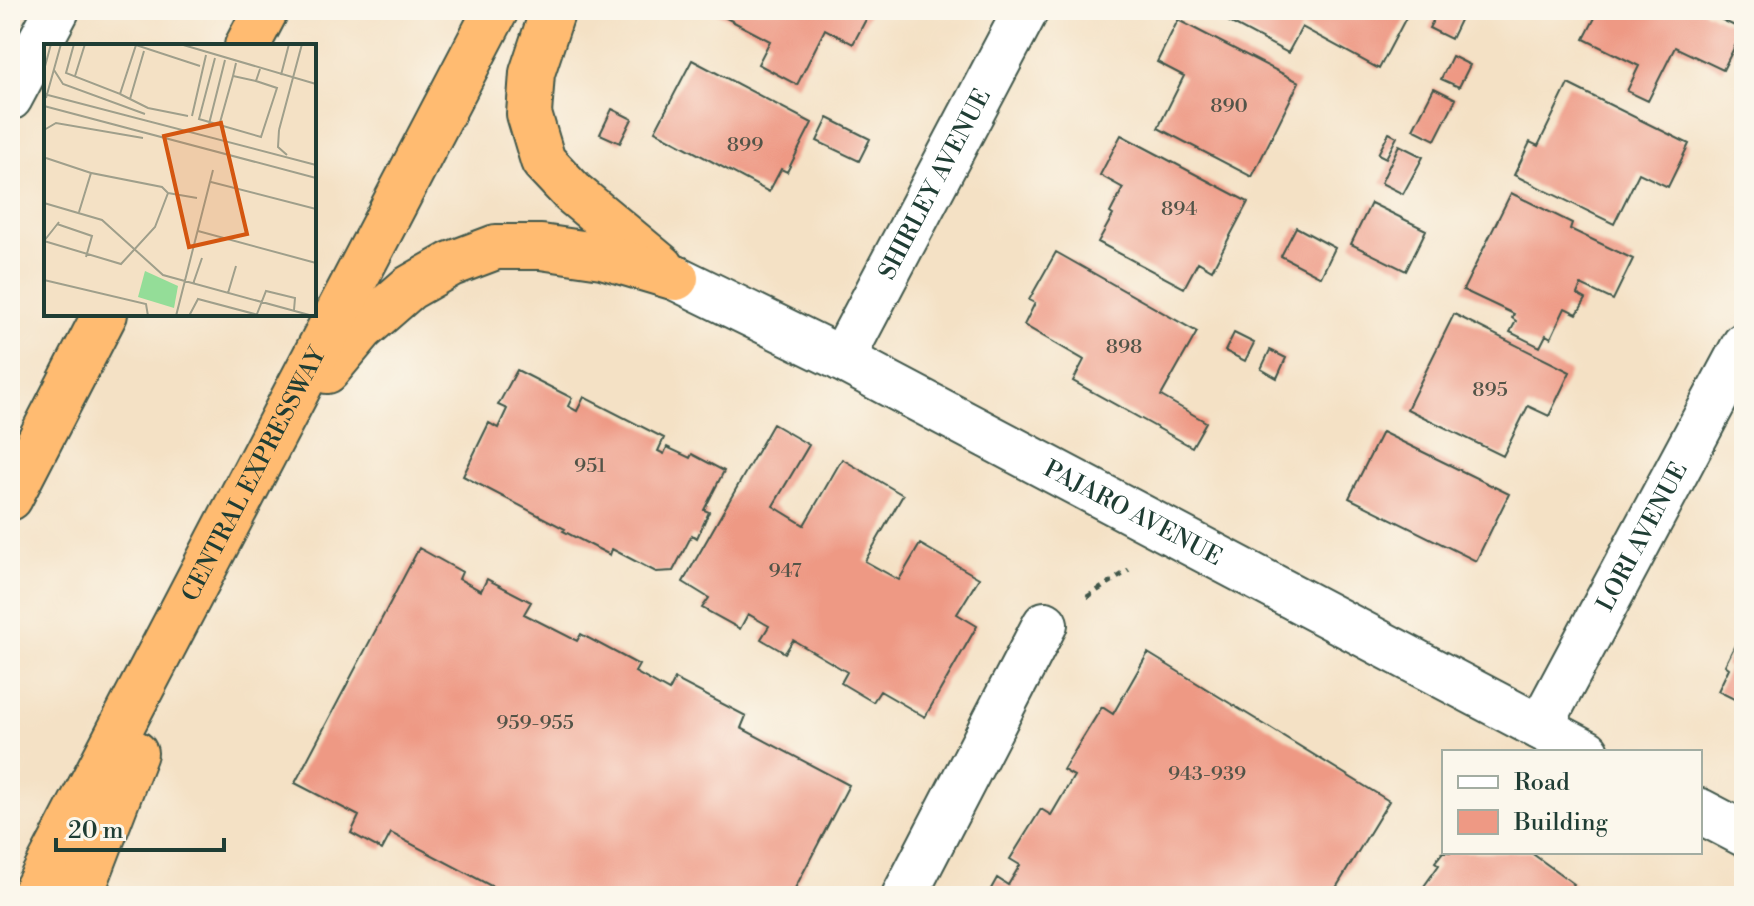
<svg xmlns="http://www.w3.org/2000/svg" width="1754" height="906" viewBox="0 0 1754 906" font-family="'Libre Bodoni',serif">
<style>
.building{fill:#ee9984}
.lines{fill:none;stroke-linecap:round;stroke-linejoin:round}
.minor-casing{stroke:#3f564a;stroke-width:48}
.highway-casing{stroke:#3f564a;stroke-width:48}
.path{stroke:#3f564a;stroke-width:5;stroke-dasharray:6 6;stroke-linecap:butt}
.minor{stroke:#fff;stroke-width:44}
.highway{stroke:#ffbb71;stroke-width:44}
.labels{text-anchor:middle;stroke-width:6;stroke-linejoin:round;paint-order:stroke}
.number-label{font-size:20px;fill:#535448}
.street-label{font-size:24px;fill:#1f3d34;stroke:#fbf7ec}
.inset-road{fill:none;stroke:#9f9f8b;stroke-width:2}
.view{fill:#d45610;fill-opacity:0.15;stroke:#d45610;stroke-width:4}
.inset-edge{fill:none;stroke:#1f3d34;stroke-width:4}
</style>
<rect width="100%" height="100%" fill="#fbf7ec"/>
<filter id="ink" filterUnits="userSpaceOnUse"><feTurbulence type="fractalNoise" baseFrequency=".0125" numOctaves="2"/><feDisplacementMap in="SourceGraphic" scale="16" xChannelSelector="R" yChannelSelector="G"/><feConvolveMatrix kernelMatrix="1 2 1 2 8 2 1 2 1" color-interpolation-filters="sRGB"/></filter>
<filter id="wash" filterUnits="userSpaceOnUse"><feTurbulence type="fractalNoise" baseFrequency=".006" numOctaves="4" result="noise"/><feDisplacementMap in="SourceGraphic" scale="32" xChannelSelector="R" yChannelSelector="G"/><feGaussianBlur stdDeviation="1.8" result="paint"/><feColorMatrix in="noise" values="0 0 0 0 0 0 0 0 0 0 0 0 0 0 0 0 0 1.4 0 .05"/><feComposite in="paint" operator="in"/></filter>
<g filter="url(#wash)">
<rect width="100%" height="100%" fill="#f4e1c5"/>
<g id="blocks">
<path class="building" d="M 711,10 L 871,10 L 853,44 L 825,29 L 797,85 L 758,64 L 770,41 Z
M 1221,10 L 1410,10 L 1379,69 L 1302,27 L 1288,53 L 1218,16 Z
M 1439,10 L 1461,18 L 1451,39 L 1429,28 Z
M 1599,10 L 1702,10 L 1743,30 L 1723,70 L 1675,47 L 1648,101 L 1627,91 L 1639,66 L 1584,39 Z
M 1178,20 L 1299,82 L 1252,177 L 1158,128 L 1184,76 L 1157,62 Z
M 1452,56 L 1470,65 L 1459,87 L 1441,79 Z
M 692,60 L 812,123 L 787,172 L 781,169 L 769,192 L 655,131 Z
M 1568,84 L 1689,144 L 1668,187 L 1639,173 L 1614,224 L 1514,175 L 1530,142 L 1538,146 Z
M 1434,88 L 1456,99 L 1435,140 L 1413,129 Z
M 612,109 L 632,119 L 620,143 L 600,134 Z
M 828,118 L 870,139 L 859,161 L 817,141 Z
M 1389,133 L 1397,137 L 1386,158 L 1378,154 Z
M 1121,135 L 1248,202 L 1212,270 L 1198,262 L 1184,288 L 1098,242 L 1113,215 L 1110,213 L 1123,188 L 1100,175 Z
M 1399,145 L 1423,157 L 1403,194 L 1381,183 Z
M 1511,193 L 1572,223 L 1570,229 L 1633,259 L 1613,300 L 1581,285 L 1577,294 L 1586,299 L 1577,314 L 1565,308 L 1551,338 L 1546,335 L 1540,347 L 1510,332 L 1516,321 L 1512,318 L 1514,314 L 1463,290 Z
M 1371,203 L 1426,230 L 1406,271 L 1351,244 Z
M 1296,227 L 1335,248 L 1321,277 L 1281,256 Z
M 1056,252 L 1197,332 L 1161,396 L 1206,422 L 1192,447 L 1073,381 L 1084,360 L 1024,325 L 1035,303 L 1029,300 Z
M 1454,314 L 1570,372 L 1549,416 L 1528,406 L 1503,456 L 1407,409 Z
M 1234,333 L 1254,343 L 1245,361 L 1225,351 Z
M 1270,350 L 1286,358 L 1277,378 L 1261,369 Z
M 517,370 L 572,398 L 568,406 L 577,411 L 584,397 L 664,438 L 658,451 L 664,454 L 667,447 L 690,458 L 692,454 L 724,471 L 704,510 L 709,512 L 697,538 L 692,535 L 673,571 L 656,572 L 612,549 L 610,555 L 563,531 L 565,529 L 463,476 L 489,423 L 498,428 L 507,409 L 498,405 Z
M 773,424 L 809,445 L 773,506 L 804,525 L 842,459 L 903,495 L 865,561 L 899,580 L 920,544 L 979,578 L 957,614 L 977,626 L 925,717 L 880,691 L 873,702 L 841,683 L 847,672 L 793,640 L 785,653 L 761,639 L 769,626 L 748,614 L 740,629 L 702,608 L 709,598 L 683,582 Z
M 1382,432 L 1509,494 L 1476,561 L 1349,498 Z
M 419,548 L 462,572 L 459,579 L 481,591 L 487,579 L 531,602 L 524,614 L 577,641 L 581,634 L 639,665 L 635,672 L 669,691 L 675,679 L 746,716 L 741,728 L 849,785 L 791,896 L 510,896 L 391,833 L 382,850 L 351,833 L 359,816 L 295,783 Z
M 1744,627 L 1744,704 L 1718,691 L 1729,668 L 1725,665 Z
M 1148,653 L 1389,801 L 1331,896 L 987,896 L 997,878 L 1008,885 L 1020,865 L 1010,859 L 1041,809 L 1051,815 L 1074,776 L 1063,770 L 1102,707 L 1113,714 Z
M 1443,852 L 1530,852 L 1574,884 L 1566,896 L 1417,896 L 1439,865 L 1435,862 Z"/>
</g>
</g>
<g filter="url(#ink)">
<use href="#blocks" fill-opacity="0" stroke="#3f564a" stroke-width="2"/>
<g class="lines">
<defs>
<g id="minor">
<path d="M 10,98 L 57,10"/>
<path id="s1" d="M 676,278 L 842,359 L 1587,752"/>
<path id="s2" d="M 842,359 L 1026,10"/>
<path id="s3" d="M 1540,727 L 1744,345"/>
<path d="M 1700,811 L 1744,834"/>
<path d="M 904,896 L 1045,624"/>
</g>
<g id="highway">
<path d="M 553,10 L 532,73 L 529,114 L 543,161 L 573,193 L 662,267"/>
<path d="M 247,46 L 266,10"/>
<path d="M 327,371 L 362,329 L 409,288 L 451,264 L 496,247 L 541,247 L 602,256 L 676,278"/>
<path d="M 10,498 L 105,314"/>
<path id="s4" d="M 33,896 L 496,10"/>
<path d="M 80,896 L 135,753"/>
</g>
</defs>
<use href="#minor" class="minor-casing"/>
<use href="#highway" class="highway-casing"/>
<path class="path" d="M 1087,597 L 1129,570"/>
<use href="#minor" class="minor"/>
<use href="#highway" class="highway"/>
</g>
</g>
<g class="labels">
<g class="number-label">
<text x="1229" y="112">890</text>
<text x="745" y="151">899</text>
<text x="1179" y="215">894</text>
<text x="1124" y="353">898</text>
<text x="1490" y="396">895</text>
<text x="590" y="472">951</text>
<text x="785" y="577">947</text>
<text x="535" y="729">959-955</text>
<text x="1207" y="780">943-939</text>
</g>
<g class="street-label">
<text dy="8" stroke="none"><textPath href="#s2" startOffset="198">SHIRLEY AVENUE</textPath></text>
<text dy="8" stroke="none"><textPath href="#s4" startOffset="476">CENTRAL EXPRESSWAY</textPath></text>
<text dy="8" stroke="none"><textPath href="#s1" startOffset="514">PAJARO AVENUE</textPath></text>
<text dy="8" stroke="none"><textPath href="#s3" startOffset="216">LORI AVENUE</textPath></text>
</g>
</g>
<g transform="translate(44 44)">
<rect width="272" height="272" fill="#f4e1c5"/>
<path d="M 101,227 L 134,242 L 130,264 L 94,253 Z" fill="#94dd98"/>
<path class="inset-road" d="M 30,0 L 22,29 L 76,50 L 92,1 L 156,22M 136,0 L 272,40M 171,14 L 155,75 L 217,93 L 233,44 L 212,37 L 216,25M 192,19 L 189,32 L 212,37M 0,26 L 7,0M 10,26 L 19,40 L 101,70M 237,31 L 245,0M 31,32 L 41,0M 0,50 L 272,121M 76,50 L 104,64 L 144,72M 2,54 L 17,0M 86,55 L 100,7M 0,62 L 272,134M 148,72 L 162,11M 165,80 L 181,16M 175,82 L 189,32M 0,86 L 12,79 L 99,94M 235,86 L 258,0M 235,86 L 234,103 L 243,111M 2,114 L 47,129M 167,138 L 272,165M 124,149 L 153,154M 0,159 L 58,176 L 119,231 L 269,272M 13,180 L 48,192 L 42,213M 154,187 L 272,219M 0,197 L 77,220 L 111,183 L 124,149 L 118,143 L 47,129 L 35,168M 0,197 L 15,178M 0,236 L 102,260 L 104,272M 149,240 L 158,214M 184,249 L 192,222M 213,270 L 222,247 L 251,254 L 250,266M 132,272 L 169,126M 145,272 L 154,255 L 218,272"/>
<path class="view" d="M 177,79 L 203,190 L 145,203 L 120,92 Z"/>
<rect width="272" height="272" class="inset-edge"/>
</g>
<rect width="1754" height="906" fill="none" stroke="#fbf7ec" stroke-width="40"/>
<rect x="1442" y="750" width="260" height="104" fill="#fbf7ec" stroke="#a3ada2" stroke-width="2"/>
<rect x="1458" y="776" width="40" height="12" fill="#ffffff" stroke="#a3ada2" stroke-width="2"/>
<text x="1514" y="790" font-size="24" fill="#1f3d34">Road</text>
<rect x="1458" y="810" width="40" height="24" fill="#ee9984" stroke="#a3ada2" stroke-width="2"/>
<text x="1514" y="830" font-size="24" fill="#1f3d34">Building</text>
<path d="M56 838v12h168v-12" fill="none" stroke="#1f3d34" stroke-width="4"/>
<text x="68" y="838" font-size="24" fill="#1f3d34" stroke="#fbf7ec" stroke-width="6" paint-order="stroke">20 m</text>
</svg>
